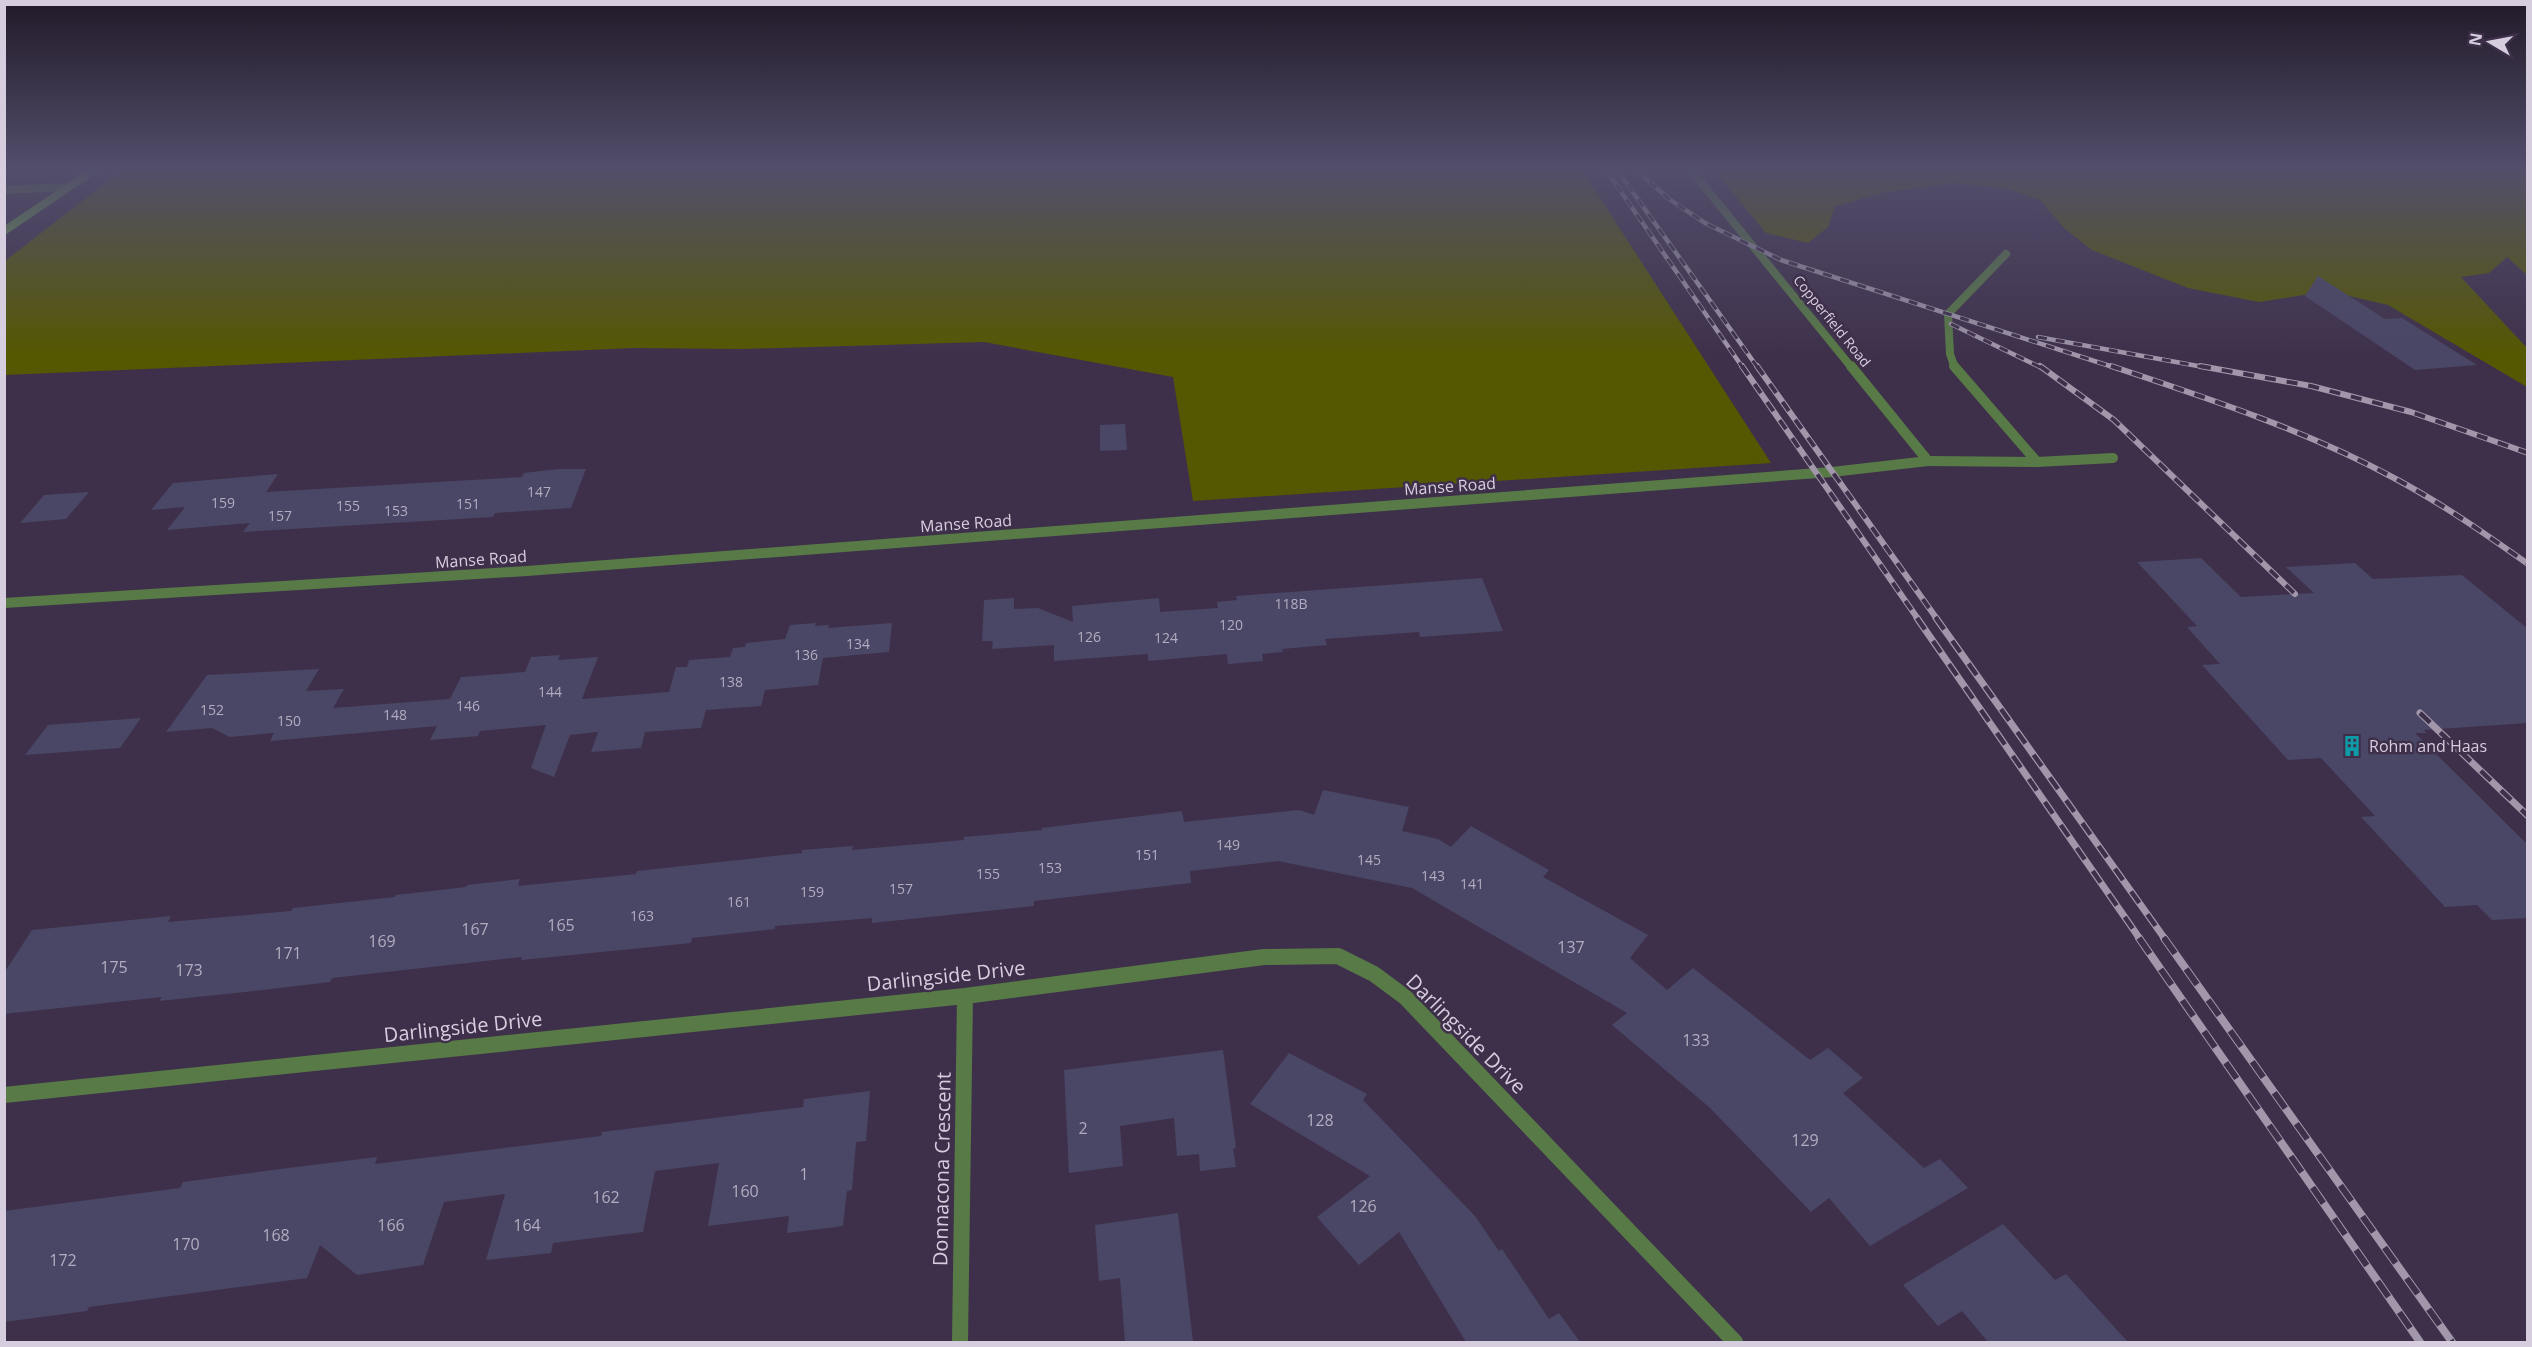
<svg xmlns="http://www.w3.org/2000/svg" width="2532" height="1347" viewBox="0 0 2532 1347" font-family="'Open Sans',sans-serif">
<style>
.green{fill:#555800}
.building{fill:#494765}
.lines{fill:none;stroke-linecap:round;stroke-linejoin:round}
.lane-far1{stroke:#587a46;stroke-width:8}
.lane{stroke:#587a46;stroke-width:10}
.street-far2{stroke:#587a46;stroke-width:8}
.street-far1{stroke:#587a46;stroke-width:10}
.street{stroke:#587a46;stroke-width:16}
.secondary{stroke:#699e4a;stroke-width:8}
.rail-far3-casing{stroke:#a196aa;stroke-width:4.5}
.rail-far2-casing{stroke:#a196aa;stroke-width:6}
.rail-far1-casing{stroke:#a196aa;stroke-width:7}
.rail-casing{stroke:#a196aa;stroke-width:8}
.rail-far3{stroke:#3e304a;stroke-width:3;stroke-dasharray:9;stroke-linecap:butt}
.rail-far2{stroke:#3e304a;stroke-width:4;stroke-dasharray:11;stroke-linecap:butt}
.rail-far1{stroke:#3e304a;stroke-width:4.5;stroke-dasharray:14;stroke-linecap:butt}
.rail{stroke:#3e304a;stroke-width:6;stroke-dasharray:19;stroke-linecap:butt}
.labels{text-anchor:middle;stroke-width:5;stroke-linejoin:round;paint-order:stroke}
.far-street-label{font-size:14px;fill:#d6cdde;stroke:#3e304a}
.number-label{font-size:14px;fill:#b3acc0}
.street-label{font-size:16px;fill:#d6cdde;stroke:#3e304a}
.poi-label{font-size:16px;fill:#d6cdde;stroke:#3e304a;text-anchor:start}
.near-number-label{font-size:16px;fill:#b3acc0}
.near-street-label{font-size:20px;fill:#d6cdde;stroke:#3e304a}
</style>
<rect width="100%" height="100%" fill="#3e304a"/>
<path class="green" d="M 122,170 L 1582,170 L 1771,463 L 1193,501 L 1173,377 L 984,342 L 741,349 L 634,348 L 5,375 L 5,261 Z
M 1714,170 L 2527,170 L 2527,275 L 2507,257 L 2489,273 L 2461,277 L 2527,348 L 2527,387 L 2388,305 L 2328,291 L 2259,302 L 2188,288 L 2092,250 L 2065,229 L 2040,200 L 2008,189 L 1954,183 L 1886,192 L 1835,206 L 1828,227 L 1808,243 L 1766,233 Z"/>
<path class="building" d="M 2318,276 L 2385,319 L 2402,318 L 2477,365 L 2415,370 L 2305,296 Z
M 1125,424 L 1127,450 L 1100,451 L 1100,425 Z
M 558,469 L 586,469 L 571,508 L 495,513 L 493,517 L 243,532 L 250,523 L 167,530 L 185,507 L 151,510 L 173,483 L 278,474 L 266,492 L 522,477 L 524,473 Z
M 89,492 L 66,519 L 20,523 L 44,495 Z
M 2201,558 L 2241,597 L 2314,593 L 2286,567 L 2355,563 L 2373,579 L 2462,575 L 2528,629 L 2528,723 L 2424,730 L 2426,733 L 2415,733 L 2528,845 L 2528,918 L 2492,920 L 2477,905 L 2445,907 L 2361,817 L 2375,816 L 2321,758 L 2288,760 L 2202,665 L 2220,664 L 2187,627 L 2197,626 L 2137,562 Z
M 1482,578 L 1503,631 L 1420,637 L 1419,632 L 1325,639 L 1327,645 L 1282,649 L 1283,652 L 1262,654 L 1263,661 L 1228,664 L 1227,654 L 1148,661 L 1148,654 L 1054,661 L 1054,645 L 992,649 L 993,641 L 982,641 L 984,600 L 1014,598 L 1014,609 L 1038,608 L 1073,622 L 1072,606 L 1159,598 L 1160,612 L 1218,608 L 1217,602 L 1237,600 L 1236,596 Z
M 816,623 L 815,626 L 829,625 L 828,628 L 892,623 L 889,652 L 823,658 L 818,685 L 765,690 L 761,706 L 706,710 L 701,728 L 645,732 L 641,748 L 591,752 L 598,732 L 570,735 L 554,777 L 531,768 L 546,725 L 480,731 L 478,736 L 430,740 L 437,726 L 270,741 L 274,733 L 230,737 L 212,728 L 166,732 L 207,675 L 319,669 L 306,691 L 344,689 L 333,708 L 450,699 L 461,677 L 525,672 L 531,657 L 560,655 L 558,660 L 598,657 L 582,699 L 669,692 L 676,667 L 687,667 L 689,660 L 730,657 L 733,648 L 745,647 L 746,643 L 785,639 L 790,625 Z
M 141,718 L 120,748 L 25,755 L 48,725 Z
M 1323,790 L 1409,807 L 1402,831 L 1438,839 L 1451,847 L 1471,826 L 1549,870 L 1543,877 L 1648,935 L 1630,958 L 1667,990 L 1693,968 L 1810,1060 L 1828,1048 L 1863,1078 L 1843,1093 L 1924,1168 L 1940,1159 L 1968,1188 L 1870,1246 L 1829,1198 L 1811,1212 L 1709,1107 L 1612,1025 L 1627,1013 L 1412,888 L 1278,861 L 1190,871 L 1191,883 L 1034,901 L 1034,906 L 872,923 L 872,918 L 775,926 L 775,929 L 692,938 L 691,943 L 521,960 L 522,957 L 332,978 L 330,982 L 245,992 L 159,1001 L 162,997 L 4,1014 L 4,973 L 32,930 L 171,916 L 168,922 L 291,911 L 293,908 L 395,897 L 396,895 L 466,887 L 467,885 L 520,879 L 518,886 L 636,874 L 637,871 L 802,853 L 802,850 L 853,846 L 852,850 L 964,840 L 964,837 L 1042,830 L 1042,828 L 1182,811 L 1184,822 L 1299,810 L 1314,815 Z
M 1223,1050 L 1236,1148 L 1233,1149 L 1236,1167 L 1200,1171 L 1199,1154 L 1177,1156 L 1174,1118 L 1120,1126 L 1123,1166 L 1069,1173 L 1064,1070 Z
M 1289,1053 L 1367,1094 L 1363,1100 L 1475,1216 L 1499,1251 L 1502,1249 L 1549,1319 L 1559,1313 L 1580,1342 L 1466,1342 L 1399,1232 L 1359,1265 L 1317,1217 L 1370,1176 L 1250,1104 Z
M 870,1091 L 866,1141 L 856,1142 L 852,1190 L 847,1191 L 843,1226 L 787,1233 L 789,1216 L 708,1226 L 719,1163 L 655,1171 L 643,1232 L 553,1243 L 551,1253 L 486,1260 L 505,1194 L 444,1202 L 423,1265 L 357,1275 L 320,1245 L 307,1278 L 89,1307 L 87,1311 L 4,1322 L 4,1211 L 180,1188 L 183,1182 L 288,1168 L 377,1157 L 375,1164 L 601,1136 L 602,1132 L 803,1107 L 804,1099 Z
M 1178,1213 L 1193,1342 L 1125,1342 L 1120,1278 L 1099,1281 L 1095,1225 Z
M 2003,1224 L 2055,1280 L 2066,1274 L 2128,1342 L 1988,1342 L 1962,1311 L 1938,1326 L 1903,1285 Z"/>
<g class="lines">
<path class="lane-far1" d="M 4,190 L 66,187
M 1955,368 L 1950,354 L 1948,314 L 2006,254"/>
<path class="lane" d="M 1928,461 L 2037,462 L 1954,366
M 2037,462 L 2113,458"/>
<path class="street-far2" d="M 1691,170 L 1852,368"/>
<path class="street-far1" d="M 1851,366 L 1928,461
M 4,603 L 527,571 L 1832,472 L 1928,461"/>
<path class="street" d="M 4,1095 L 965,996 L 1264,957 L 1338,956 L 1374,974 L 1405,997 L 1735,1342
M 960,1342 L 965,996"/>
<path class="secondary" d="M 4,231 L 94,170"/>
<defs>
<path id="rail-far3" d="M 1606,170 L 1743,368
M 1617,170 L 1758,368
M 1636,170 L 1669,199 L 1705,223 L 1781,260 L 2116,368
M 1951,324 L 2042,368
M 2038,337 L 2209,368"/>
<path id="rail-far2" d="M 1742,366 L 1918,619
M 1757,366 L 1937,619
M 2040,366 L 2114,420 L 2295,594
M 2111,366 C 2207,398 2305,430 2394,478 C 2441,503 2484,533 2528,564
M 2200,366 L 2311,386 L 2411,412 L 2528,453"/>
<path id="rail-far1" d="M 1917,618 L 2140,939
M 1936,618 L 2165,939
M 2420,713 L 2528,816"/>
<path id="rail" d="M 2139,938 L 2420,1342
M 2164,938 L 2452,1342"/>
</defs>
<use href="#rail-far3" class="rail-far3-casing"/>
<use href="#rail-far2" class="rail-far2-casing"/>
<use href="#rail-far1" class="rail-far1-casing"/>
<use href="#rail" class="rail-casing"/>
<use href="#rail-far3" class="rail-far3"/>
<use href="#rail-far2" class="rail-far2"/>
<use href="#rail-far1" class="rail-far1"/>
<use href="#rail" class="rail"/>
</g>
<linearGradient id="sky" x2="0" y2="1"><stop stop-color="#221a29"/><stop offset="0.47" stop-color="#524e6b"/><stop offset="1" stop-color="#524e6b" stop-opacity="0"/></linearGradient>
<rect width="2532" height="358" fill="url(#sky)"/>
<defs>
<symbol id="building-bare" viewBox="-9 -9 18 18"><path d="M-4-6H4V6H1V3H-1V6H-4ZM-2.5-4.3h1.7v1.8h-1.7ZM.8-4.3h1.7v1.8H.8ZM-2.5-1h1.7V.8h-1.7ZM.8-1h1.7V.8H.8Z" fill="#0f9aa8" stroke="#3e304a" stroke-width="2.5" paint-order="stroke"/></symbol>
</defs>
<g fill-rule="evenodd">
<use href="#building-bare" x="2337" y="731" width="30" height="30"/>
</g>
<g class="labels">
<g class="far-street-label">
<text transform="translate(1832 321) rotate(51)" y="5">Copperfield Road</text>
</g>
<g class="number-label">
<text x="539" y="497">147</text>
<text x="223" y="508">159</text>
<text x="468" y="509">151</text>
<text x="348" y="511">155</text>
<text x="396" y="516">153</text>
<text x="280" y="521">157</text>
<text x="1291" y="609">118B</text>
<text x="1231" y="630">120</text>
<text x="1089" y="642">126</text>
<text x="1166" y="643">124</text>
<text x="858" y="649">134</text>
<text x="806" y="660">136</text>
<text x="731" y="687">138</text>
<text x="550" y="697">144</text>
<text x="468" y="711">146</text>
<text x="212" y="715">152</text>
<text x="395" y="720">148</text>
<text x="289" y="726">150</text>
<text x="1228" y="850">149</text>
<text x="1147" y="860">151</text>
<text x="1369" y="865">145</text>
<text x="1050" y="873">153</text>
<text x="988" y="879">155</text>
<text x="1433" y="881">143</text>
<text x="1472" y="889">141</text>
<text x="901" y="894">157</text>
<text x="812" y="897">159</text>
<text x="739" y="907">161</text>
<text x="642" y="921">163</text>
</g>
<g class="street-label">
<text transform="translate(1450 486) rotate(-4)" y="6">Manse Road</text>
<text transform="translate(966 523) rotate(-4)" y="6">Manse Road</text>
<text transform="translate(481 559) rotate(-4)" y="6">Manse Road</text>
</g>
<g class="poi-label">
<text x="2369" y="752">Rohm and Haas</text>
</g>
<g class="near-number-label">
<text x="561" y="931">165</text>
<text x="475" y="935">167</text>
<text x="382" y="947">169</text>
<text x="1571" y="953">137</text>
<text x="288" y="959">171</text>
<text x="114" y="973">175</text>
<text x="189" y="976">173</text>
<text x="1696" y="1046">133</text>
<text x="1320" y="1126">128</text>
<text x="1083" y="1134">2</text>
<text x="1805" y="1146">129</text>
<text x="804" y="1180">1</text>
<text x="745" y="1197">160</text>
<text x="606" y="1203">162</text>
<text x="1363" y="1212">126</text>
<text x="391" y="1231">166</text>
<text x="527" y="1231">164</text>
<text x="276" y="1241">168</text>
<text x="186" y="1250">170</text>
<text x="63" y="1266">172</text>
</g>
<g class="near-street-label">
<text transform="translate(946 976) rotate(-6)" y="7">Darlingside Drive</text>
<text transform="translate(463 1027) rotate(-6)" y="7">Darlingside Drive</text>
<text transform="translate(1466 1034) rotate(45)" y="7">Darlingside Drive</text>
<text transform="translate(942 1169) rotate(-89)" y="7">Donnacona Crescent</text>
</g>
</g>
<rect width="2532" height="1347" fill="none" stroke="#d6cdde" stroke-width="12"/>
<g transform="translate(2490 42) rotate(280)" stroke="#3e304a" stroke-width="4.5" paint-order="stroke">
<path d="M0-4.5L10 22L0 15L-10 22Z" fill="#d6cdde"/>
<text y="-9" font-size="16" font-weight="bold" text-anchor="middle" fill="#d6cdde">N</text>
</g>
</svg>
